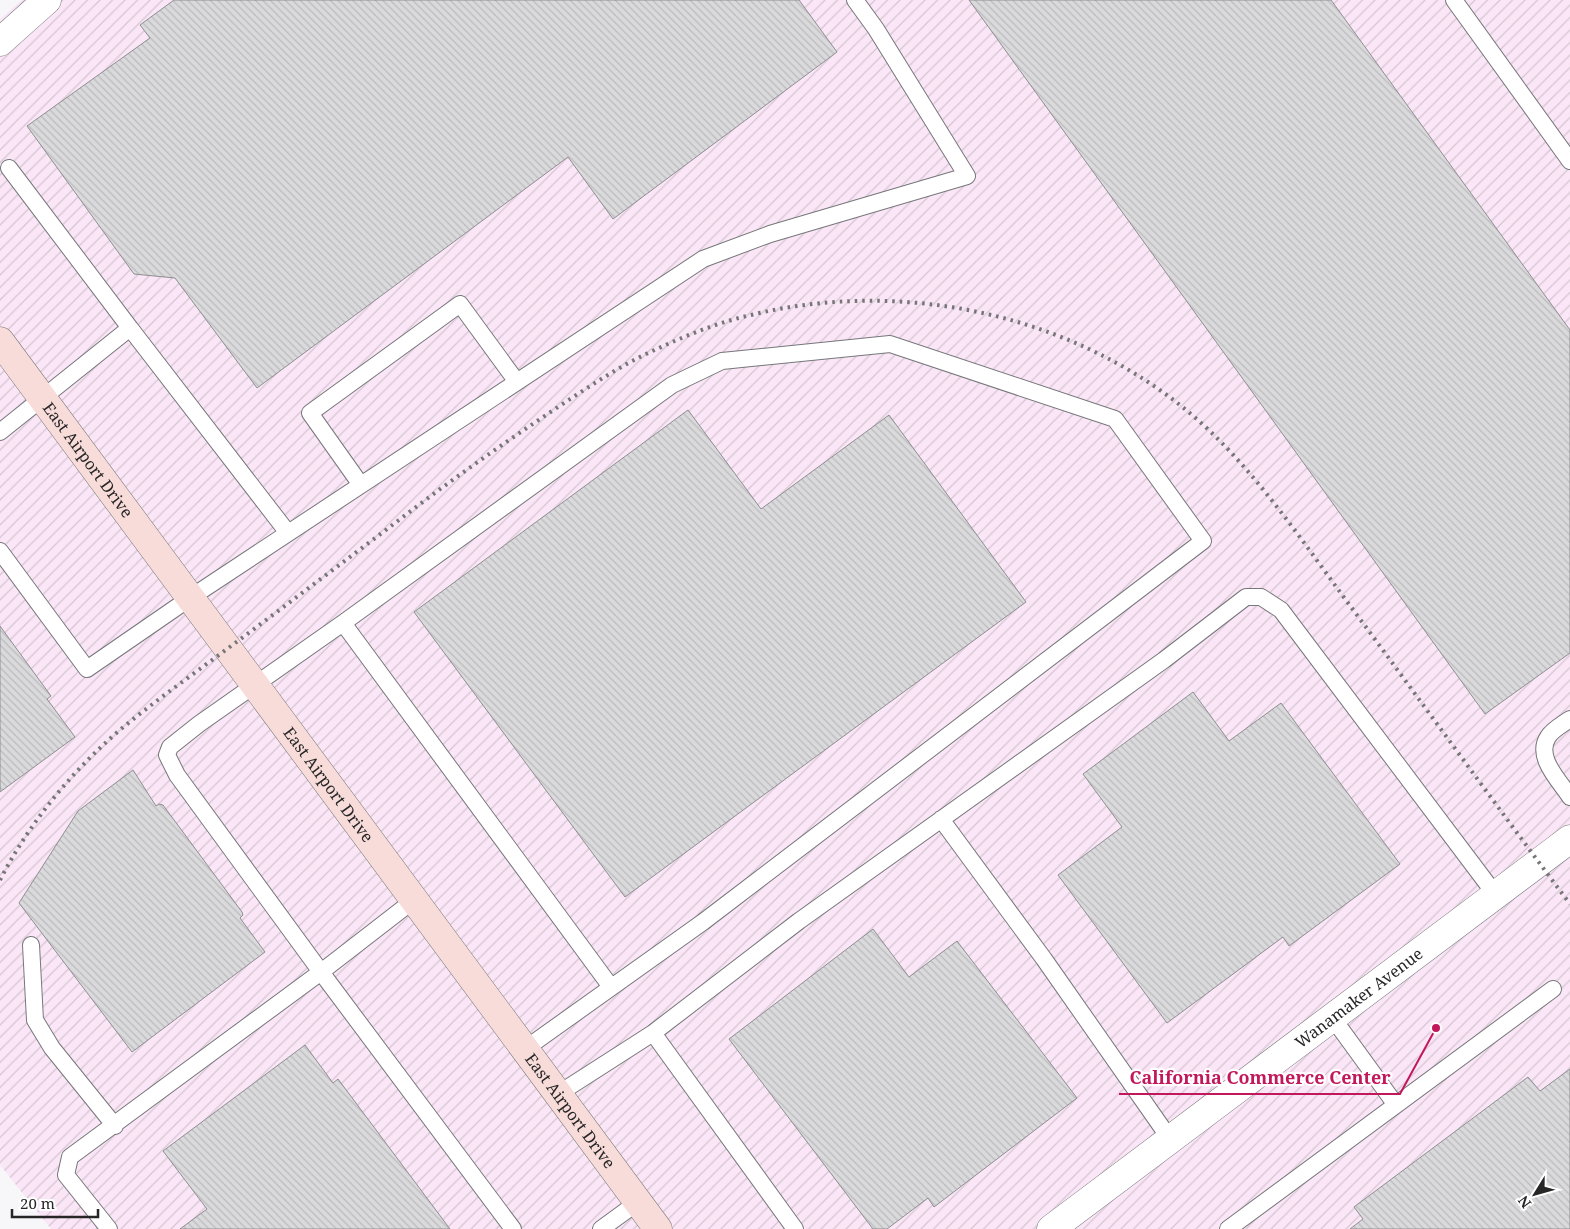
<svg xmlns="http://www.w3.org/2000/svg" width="1570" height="1229" viewBox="0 0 1570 1229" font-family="'Noto Serif',serif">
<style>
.industrial{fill:url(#industrial-furrows)}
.building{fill:url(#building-back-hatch);stroke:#8e8e91}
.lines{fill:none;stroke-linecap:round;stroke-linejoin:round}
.service-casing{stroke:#76777a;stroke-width:18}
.minor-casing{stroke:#76777a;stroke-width:29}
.tertiary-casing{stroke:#76777a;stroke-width:29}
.secondary-casing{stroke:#76777a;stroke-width:29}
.service{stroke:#fff;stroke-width:16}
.minor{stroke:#fff;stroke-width:28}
.tertiary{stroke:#fff;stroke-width:28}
.secondary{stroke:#f8dcd9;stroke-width:28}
.rail{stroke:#767678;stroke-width:4;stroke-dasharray:2.5 5;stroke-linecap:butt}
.labels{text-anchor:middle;stroke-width:4.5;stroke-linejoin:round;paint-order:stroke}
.street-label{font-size:16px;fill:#262627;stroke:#fff}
.leader{fill:none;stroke:#c2185b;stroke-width:2}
.callout-dot{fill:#c2185b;stroke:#fff;stroke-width:2}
.callout-label{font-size:18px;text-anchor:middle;font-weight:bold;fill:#c2185b;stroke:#fff;stroke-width:4.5;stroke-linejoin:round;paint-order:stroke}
</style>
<defs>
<pattern id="industrial-furrows" width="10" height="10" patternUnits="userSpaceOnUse" patternTransform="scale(1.25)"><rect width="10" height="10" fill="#fae6f6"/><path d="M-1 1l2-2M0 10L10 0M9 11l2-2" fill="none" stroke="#d6c5d3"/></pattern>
<pattern id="building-back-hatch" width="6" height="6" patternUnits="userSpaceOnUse" patternTransform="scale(1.25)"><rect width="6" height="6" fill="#dadadd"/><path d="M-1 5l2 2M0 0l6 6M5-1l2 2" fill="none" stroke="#bbbbbe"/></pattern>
</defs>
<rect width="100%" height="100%" fill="#f7f7fa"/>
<path class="industrial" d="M 22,0 L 1570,0 L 1570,1229 L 51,1229 L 0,1165 L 0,19 Z"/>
<path class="building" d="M 174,0 L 799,0 L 837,52 L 613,219 L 568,157 L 257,388 L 175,278 L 134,274 L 27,126 L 150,38 L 140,25 Z
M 969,0 L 1331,0 L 1570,330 L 1570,653 L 1485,714 Z
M 688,410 L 761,509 L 889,415 L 1026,602 L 625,897 L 414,612 Z
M 0,626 L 51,696 L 47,699 L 75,737 L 0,792 Z
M 1193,692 L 1229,741 L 1281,703 L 1400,864 L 1289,946 L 1283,937 L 1167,1023 L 1058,875 L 1122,827 L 1083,774 Z
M 133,770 L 156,806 L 159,804 L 163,805 L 242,912 L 243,915 L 240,918 L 265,952 L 132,1052 L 19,903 L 78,811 Z
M 873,929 L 909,977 L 957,941 L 1077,1098 L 934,1207 L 928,1198 L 887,1229 L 873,1229 L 729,1039 Z
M 305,1045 L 333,1083 L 338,1079 L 450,1229 L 180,1229 L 207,1209 L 163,1151 Z
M 1570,1069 L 1570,1229 L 1350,1229 L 1363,1219 L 1354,1207 L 1528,1077 L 1540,1091 Z"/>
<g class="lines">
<defs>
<path id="service" d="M 1454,0 L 1570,161
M 9,168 L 130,328
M 0,432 L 130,328 L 288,533
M 361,485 L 310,413 L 460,304 L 517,382
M 0,551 L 87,669 L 190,598 L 703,259 L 770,234 L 967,176 L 876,29 L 855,0
M 343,623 L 611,987
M 1570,719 C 1563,724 1552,730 1548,737 C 1535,757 1559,780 1570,797
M 941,819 L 1044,959 L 1170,1139
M 414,900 L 321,972 L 513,1229
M 31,945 L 35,1020 L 52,1048 L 115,1126
M 1332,1017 L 1396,1105
M 653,1033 L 795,1229
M 558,1094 L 653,1033 L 799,921 L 1164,660 L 1246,597 L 1261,597 L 1281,610 L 1495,894
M 109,1229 L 66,1175 L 70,1157 L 321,972 L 177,775 L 167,755 L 170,747 L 199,724 L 343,623 L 672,385 L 722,361 L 890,344 L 1115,419 L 1203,541 L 703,922 L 525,1049
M 601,1229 L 638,1202
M 1228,1229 L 1553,989"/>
<path id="minor" d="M 0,42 L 47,0"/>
<g id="tertiary">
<path id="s1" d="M 1051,1229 L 1570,839"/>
</g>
<g id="secondary">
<path id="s2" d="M 0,341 L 658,1229"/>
</g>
</defs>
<use href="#service" class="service-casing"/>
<use href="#minor" class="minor-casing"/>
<use href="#tertiary" class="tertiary-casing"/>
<use href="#secondary" class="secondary-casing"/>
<use href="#service" class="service"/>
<use href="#minor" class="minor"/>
<use href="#tertiary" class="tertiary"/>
<use href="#secondary" class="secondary"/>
<path class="rail" d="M 0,880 C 30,822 71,772 121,729 C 155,701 192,675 227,649 C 285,606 342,563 399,520 C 451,480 504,443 558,407 C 587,388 615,369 646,354 C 680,338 715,323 751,315 C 913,275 1099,320 1217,438 C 1270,491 1312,555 1357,615 C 1428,711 1498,808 1570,904"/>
</g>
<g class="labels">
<g class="street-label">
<text dy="6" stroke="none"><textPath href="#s2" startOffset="148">East Airport Drive</textPath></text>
<text dy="6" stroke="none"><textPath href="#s2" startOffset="552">East Airport Drive</textPath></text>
<text dy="6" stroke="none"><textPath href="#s1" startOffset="385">Wanamaker Avenue</textPath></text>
<text dy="6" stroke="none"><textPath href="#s2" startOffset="958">East Airport Drive</textPath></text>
</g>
</g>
<path class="leader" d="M1436 1028L1400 1094H1119"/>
<circle class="callout-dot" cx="1436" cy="1028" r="5"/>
<g class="callout-label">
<text x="1260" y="1084">California Commerce Center</text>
</g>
<g transform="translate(1535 1194) rotate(233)" stroke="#ffffff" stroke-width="4" paint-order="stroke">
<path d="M0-4L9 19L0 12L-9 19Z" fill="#262627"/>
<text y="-8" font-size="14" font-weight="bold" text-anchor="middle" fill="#262627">N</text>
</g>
<path d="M12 1209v8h86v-8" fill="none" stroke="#262627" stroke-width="2.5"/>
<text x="20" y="1209" font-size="15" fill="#262627" stroke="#ffffff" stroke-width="4" paint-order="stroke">20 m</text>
</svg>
